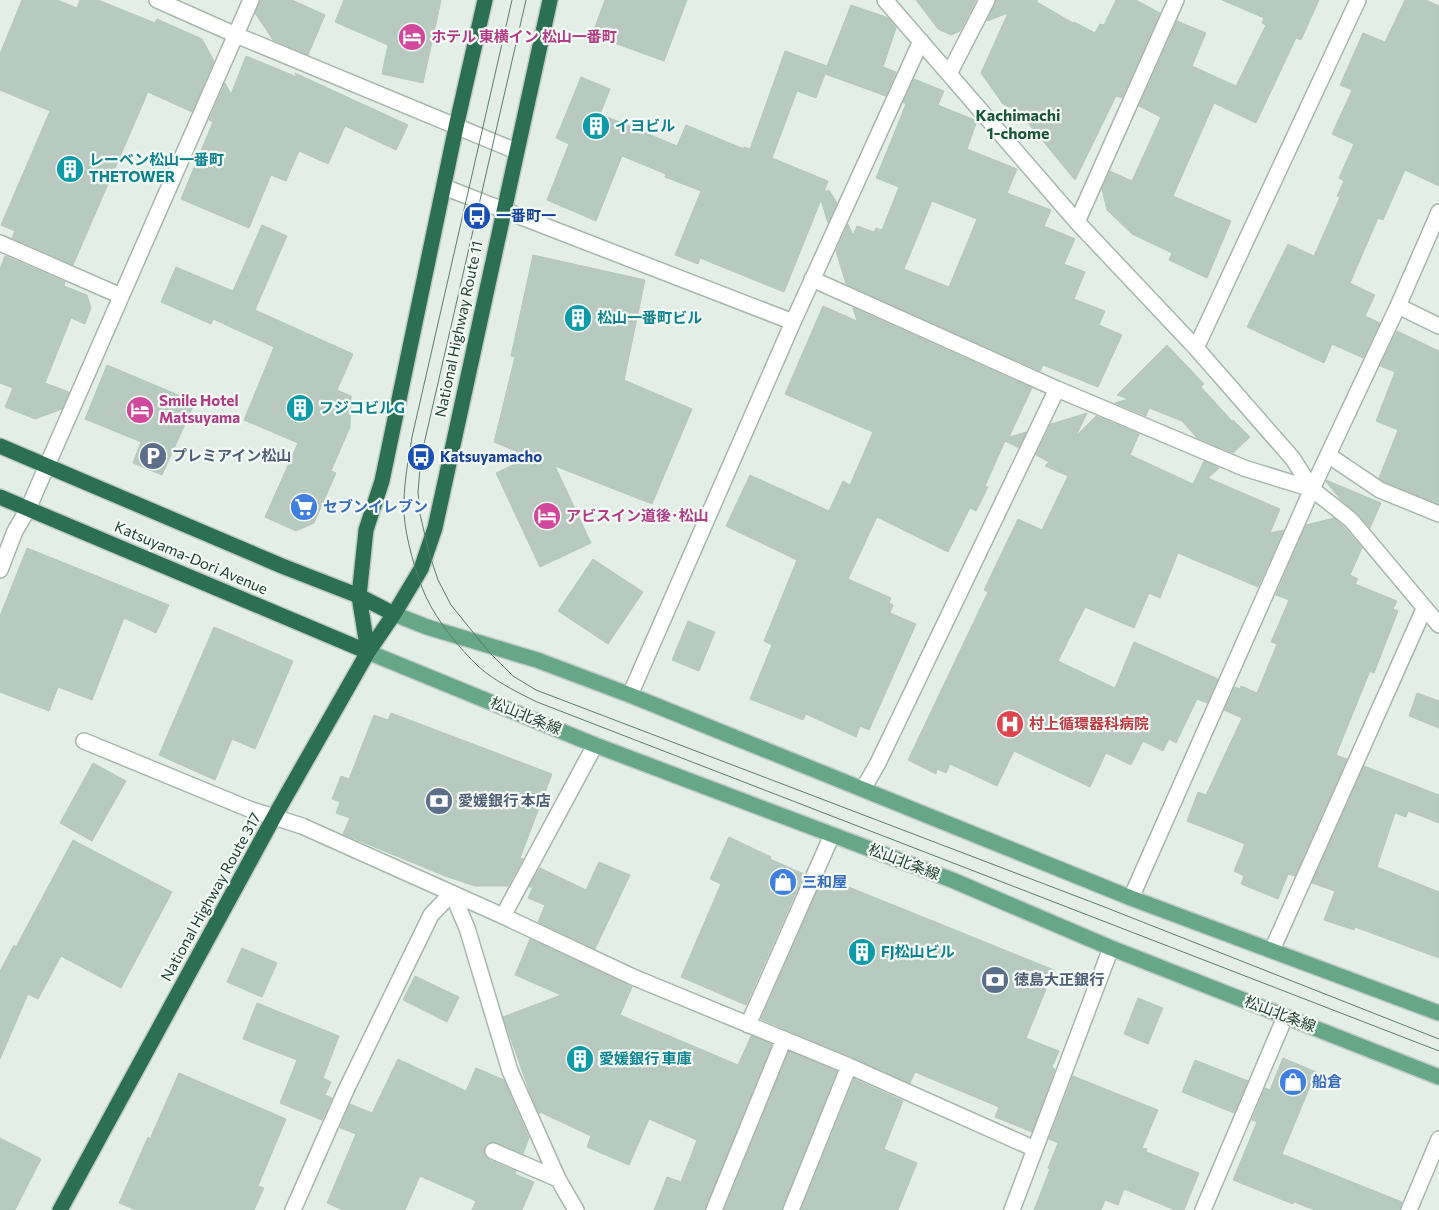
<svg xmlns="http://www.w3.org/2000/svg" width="1439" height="1210" viewBox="0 0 1439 1210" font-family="Commissioner,'Noto Sans JP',sans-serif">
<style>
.building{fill:#b8c9bf;stroke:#b5c8bc;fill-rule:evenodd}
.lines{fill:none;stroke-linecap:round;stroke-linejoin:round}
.minor-casing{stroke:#a5b7ad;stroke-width:18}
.major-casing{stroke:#c1cac6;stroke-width:18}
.highway-casing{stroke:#c1cac6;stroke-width:18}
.minor{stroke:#fff;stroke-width:15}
.major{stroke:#65a787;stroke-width:15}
.highway{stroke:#2b7052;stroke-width:15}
.tram{stroke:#5c7c6d;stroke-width:1}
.labels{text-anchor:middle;stroke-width:4.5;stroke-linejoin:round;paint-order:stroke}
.hotel-label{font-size:15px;font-weight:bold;fill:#b23c85;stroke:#f4faf6;text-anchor:start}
.culture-label{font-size:15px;font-weight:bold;fill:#0d838f;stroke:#f4faf6;text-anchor:start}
.transit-label{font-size:15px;font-weight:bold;fill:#164399;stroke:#f4faf6;text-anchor:start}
.street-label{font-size:15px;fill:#214132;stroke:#f4faf6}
.service-label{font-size:15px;font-weight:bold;fill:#4e5e75;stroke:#f4faf6;text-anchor:start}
.shop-label{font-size:15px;font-weight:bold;fill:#366cbe;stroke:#f4faf6;text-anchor:start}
.health-label{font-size:15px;font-weight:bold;fill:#be3a42;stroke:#f4faf6;text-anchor:start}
.neighbourhood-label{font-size:16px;font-weight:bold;fill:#1b553a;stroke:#f4faf6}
</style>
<rect width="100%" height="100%" fill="#e3eee7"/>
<path class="building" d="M 22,0 L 57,0 L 77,8 L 80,0 L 98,0 L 155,23 L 157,19 L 202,39 L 214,61 L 192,112 L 148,92 L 73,265 L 12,238 L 15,231 L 1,225 L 50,111 L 0,90 L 0,54 Z
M 260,0 L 292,0 L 325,15 L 308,55 L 273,40 L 255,13 Z
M 344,0 L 441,0 L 423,83 L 382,74 L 388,45 L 335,22 Z
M 605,0 L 687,0 L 664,61 L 592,35 Z
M 916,0 L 976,0 L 960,31 L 951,35 L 938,29 Z
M 996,0 L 1037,0 L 1037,2 L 1073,23 L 1074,22 L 1095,33 L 1100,24 L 1104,25 L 1116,0 L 1136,0 L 1160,13 L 1122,98 L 1116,96 L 1075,180 L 1019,112 L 1003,104 L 981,73 L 1008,13 L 987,21 Z
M 1222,0 L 1319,0 L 1301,40 L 1296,38 L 1256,123 L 1214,103 L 1173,196 L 1231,221 L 1207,278 L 1169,260 L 1172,253 L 1132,234 L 1107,210 L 1102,189 L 1110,171 L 1132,181 L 1161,117 L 1139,106 L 1177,21 L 1206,33 L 1192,66 L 1236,86 L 1266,25 L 1262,23 L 1264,18 Z
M 1405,0 L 1426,0 L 1439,6 L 1439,186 L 1405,170 L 1383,220 L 1378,218 L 1350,283 L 1375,295 L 1365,316 L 1380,323 L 1363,358 L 1332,344 L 1324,363 L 1247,327 L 1288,244 L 1314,256 L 1340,197 L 1337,196 L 1344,181 L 1339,178 L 1354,144 L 1332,134 L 1352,90 L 1340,85 L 1363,33 L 1385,42 Z
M 851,5 L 889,18 L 896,28 L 883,67 L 896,72 L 886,96 L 825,74 L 816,98 L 797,91 L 772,158 L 828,181 L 824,192 L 829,190 L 837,203 L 828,223 L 821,200 L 784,292 L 700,258 L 698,264 L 675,255 L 701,191 L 665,177 L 666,174 L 622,156 L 596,221 L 547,200 L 569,144 L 556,138 L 581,77 L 610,89 L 600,114 L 677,146 L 686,125 L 744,149 L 744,147 L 750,149 L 785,51 L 827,66 Z
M 246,56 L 297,77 L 295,73 L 408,125 L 396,150 L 345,126 L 328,164 L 299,151 L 286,181 L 271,175 L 249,228 L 181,199 L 213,122 L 209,120 L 225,83 L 231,94 Z
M 914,79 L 944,91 L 938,105 L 977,121 L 967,149 L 1017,169 L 1007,193 L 1051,210 L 1044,226 L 1075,239 L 1064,264 L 1085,272 L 1074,299 L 1105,311 L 1099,325 L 1122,335 L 1098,387 L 1043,365 L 1040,371 L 846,284 L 836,251 L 848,224 L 853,235 L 857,226 L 874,232 L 876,228 L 882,230 L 899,187 L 876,178 L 906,104 L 903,102 ZM 932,201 L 977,219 L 949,287 L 904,269 Z
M 262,225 L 287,236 L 255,310 L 353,354 L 337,390 L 351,396 L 350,427 L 331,471 L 336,473 L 314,523 L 296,531 L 265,517 L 298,443 L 244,420 L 274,347 L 213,319 L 211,324 L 161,302 L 176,267 L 233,291 Z
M 533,255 L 645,280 L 624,380 L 692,409 L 652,504 L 555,466 L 591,543 L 540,567 L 496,473 L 530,457 L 494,442 L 515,357 L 511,356 Z
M 5,256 L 65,282 L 64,286 L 87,295 L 91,308 L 85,324 L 71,318 L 45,383 L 69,392 L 62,409 L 35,419 L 5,407 L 13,388 L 0,383 L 0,269 Z
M 823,306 L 857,321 L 853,308 L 1032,388 L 1009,437 L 1026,432 L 1019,448 L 1005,441 L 985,486 L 988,487 L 976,511 L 970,508 L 948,552 L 877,517 L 848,579 L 891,598 L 889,603 L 893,605 L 890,613 L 916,624 L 869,730 L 860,726 L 856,737 L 806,714 L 803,720 L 750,699 L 772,645 L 764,641 L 797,560 L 726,526 L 750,475 L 829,511 L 843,481 L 850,485 L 873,432 L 785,394 Z
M 1397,331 L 1439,351 L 1439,504 L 1384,482 L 1379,478 L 1398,430 L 1376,421 L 1395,372 L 1380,366 Z
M 1167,345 L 1204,384 L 1201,387 L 1232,421 L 1233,420 L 1250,437 L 1233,453 L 1197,438 L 1182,421 L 1149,408 L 1146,416 L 1115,403 L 1128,399 L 1117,395 Z
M 107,365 L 195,402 L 162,475 L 133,463 L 141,442 L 85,419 Z
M 1087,413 L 1076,436 L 1096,416 L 1139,434 L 1130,455 L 1193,484 L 1204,461 L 1219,468 L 1208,478 L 1280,509 L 1270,533 L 1284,530 L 1258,587 L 1178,553 L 1160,598 L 1149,593 L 1134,628 L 1085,607 L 1058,661 L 1115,688 L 1134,642 L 1218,679 L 1207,703 L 1197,699 L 1176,743 L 1169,739 L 1163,751 L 1143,741 L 1131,765 L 1106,753 L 1090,787 L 1014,751 L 997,786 L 950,764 L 946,773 L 937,769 L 936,774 L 908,760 L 988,592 L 984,590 L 1018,519 L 1042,530 L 1068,476 L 1045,466 L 1049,462 L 1036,455 L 1051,424 Z
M 1326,480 L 1381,503 L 1370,528 L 1358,514 L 1342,501 L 1326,482 Z
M 1334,518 L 1344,527 L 1362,548 L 1350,575 L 1358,579 L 1355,584 L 1397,601 L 1393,609 L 1398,611 L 1374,673 L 1370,671 L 1336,755 L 1347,759 L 1295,876 L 1288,874 L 1278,899 L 1241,884 L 1244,876 L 1234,871 L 1245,844 L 1187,821 L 1198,792 L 1206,795 L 1242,718 L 1224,710 L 1235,687 L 1240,689 L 1241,686 L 1257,693 L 1277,644 L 1271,642 L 1289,600 L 1276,595 L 1306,525 Z
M 27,548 L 169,605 L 156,633 L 124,618 L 92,700 L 58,687 L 49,711 L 0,692 L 0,616 Z
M 593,559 L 643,592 L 608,644 L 558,611 Z
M 688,621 L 715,632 L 699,671 L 672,660 Z
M 214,627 L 293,661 L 255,749 L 232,739 L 215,780 L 159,755 Z
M 1417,693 L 1439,701 L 1439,728 L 1409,716 Z
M 391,713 L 552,774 L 520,858 L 523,859 L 508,886 L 475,886 L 445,876 L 343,834 L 350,818 L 336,813 L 340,802 L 332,799 L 341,776 L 349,779 L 374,715 L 388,720 Z
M 93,763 L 126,781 L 92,841 L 60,823 Z
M 1364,766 L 1439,795 L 1439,823 L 1408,811 L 1406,817 L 1395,813 L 1377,867 L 1439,892 L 1439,958 L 1355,927 L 1354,930 L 1324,920 L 1335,891 L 1312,883 Z
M 729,837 L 771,857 L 770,859 L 804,874 L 746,1005 L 681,977 L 721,884 L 710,879 Z
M 73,840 L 172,892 L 121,988 L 61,956 L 38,999 L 28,994 L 0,1059 L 0,971 L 14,945 L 16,947 Z
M 599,862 L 630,875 L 595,949 L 538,922 L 545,905 L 528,898 L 533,887 L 529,887 L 540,868 L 586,890 Z
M 829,879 L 1054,970 L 1026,1038 L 1059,1051 L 1052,1067 L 1055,1069 L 1032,1132 L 995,1117 L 999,1107 L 915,1072 L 910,1083 L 761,1019 L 821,882 L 827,885 Z
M 530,939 L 632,987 L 620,1015 L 738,1065 L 751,1036 L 772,1044 L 705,1210 L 654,1210 L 667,1177 L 681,1182 L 697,1140 L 649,1119 L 629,1165 L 587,1147 L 591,1136 L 540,1112 L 539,1114 L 529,1090 L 503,1017 L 561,995 L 515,975 Z
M 242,948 L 277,963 L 262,997 L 227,982 Z
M 415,976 L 459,997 L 447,1022 L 403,1000 Z
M 1138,998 L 1163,1008 L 1148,1044 L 1124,1034 Z
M 257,1003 L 339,1036 L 323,1078 L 331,1082 L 325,1095 L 332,1098 L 322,1120 L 280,1103 L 297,1060 L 243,1039 Z
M 789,1051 L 837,1071 L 782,1210 L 724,1210 Z
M 1283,1058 L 1316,1072 L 1282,1154 L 1402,1202 L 1400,1210 L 1315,1210 L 1294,1202 L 1293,1204 L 1233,1180 L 1257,1122 L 1252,1120 L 1265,1088 L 1270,1090 Z
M 398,1059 L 466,1091 L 476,1068 L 504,1080 L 529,1138 L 523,1154 L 492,1142 L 485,1147 L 484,1153 L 489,1160 L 516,1171 L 515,1174 L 534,1182 L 522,1210 L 472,1210 L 476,1201 L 420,1176 L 405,1210 L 343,1210 L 327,1203 L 356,1134 L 340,1128 L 350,1104 L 372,1113 Z
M 1195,1060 L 1248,1081 L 1234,1113 L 1182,1092 Z
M 179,1073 L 286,1119 L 258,1186 L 264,1188 L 254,1210 L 136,1210 L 119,1203 L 148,1137 L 150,1139 Z
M 1073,1076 L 1158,1110 L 1142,1148 L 1147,1149 L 1146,1152 L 1199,1173 L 1184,1210 L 1175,1210 L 1124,1189 L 1118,1205 L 1105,1200 L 1101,1210 L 1034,1210 L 1050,1169 L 1048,1168 L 1058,1143 L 1049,1139 Z
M 854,1079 L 903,1101 L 884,1149 L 917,1163 L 898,1210 L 801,1210 Z
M 0,1138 L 41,1159 L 15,1210 L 0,1210 Z"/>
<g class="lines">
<defs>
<path id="minor" d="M 157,0 L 236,35 L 516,151
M 885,0 L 1077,222 L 1196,348 L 1293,459 L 1312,489 L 1131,898
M 949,74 L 987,0
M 444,187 L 793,322
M 1439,212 L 1398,306 L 1312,489 L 1351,520 L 1439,625
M 1077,222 L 1176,0
M 0,243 L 121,296
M 812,279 L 1057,389 L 1244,468 L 1312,489
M 1398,306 L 1439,326
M 1196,348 L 1358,0
M 1328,455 L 1380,490 L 1439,514
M 0,570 L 15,531 L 28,509 L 251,0
M 630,695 L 793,322 L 921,41
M 84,741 L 249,809 L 302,826 L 503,916 L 633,977 L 849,1066 L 1035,1149
M 863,789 L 878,763 L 1057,389
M 452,893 L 467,928 L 510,1071 L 558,1179 L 576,1210
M 503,916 L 595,745
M 1272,950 L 1424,609
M 748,1025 L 832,835
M 493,1151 L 558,1179
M 293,1210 L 346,1090 L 431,915 L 452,893
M 714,1210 L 784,1039
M 791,1210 L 849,1066
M 1012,1210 L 1111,948
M 1203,1210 L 1285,1017
M 1409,1210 L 1439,1139"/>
<path id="major" d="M 394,614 L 427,627 L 537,660 L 630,695 L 1131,898 L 1439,1013
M 368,652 L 595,745 L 952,880 L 1111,948 L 1439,1077"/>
<path id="highway" d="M 0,446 L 282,566 L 359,596 L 394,614
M 0,497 L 368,652
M 368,652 L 359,596 L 366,530 L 382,481 L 456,127 L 485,0
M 60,1210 L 274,817 L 368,652 L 394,614 L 421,569 L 435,528 L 550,0"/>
</defs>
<use href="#minor" class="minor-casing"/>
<use href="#major" class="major-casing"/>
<use href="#highway" class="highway-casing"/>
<use href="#minor" class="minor"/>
<use href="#major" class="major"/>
<use href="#highway" class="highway"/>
<path class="tram" d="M 512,0 L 412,437 C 408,462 403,487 404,513 C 405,536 416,575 426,597 C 438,622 459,648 479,667 C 496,682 517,692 537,702 L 1439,1051
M 526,0 L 421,457 L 418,492 L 420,514 L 429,553 L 438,580 L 451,605 L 489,652 L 513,676 L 536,690 L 1102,906 L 1439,1039"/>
</g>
<defs>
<symbol id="hotel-disc" viewBox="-11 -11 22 22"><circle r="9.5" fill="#d1479c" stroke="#f4faf6"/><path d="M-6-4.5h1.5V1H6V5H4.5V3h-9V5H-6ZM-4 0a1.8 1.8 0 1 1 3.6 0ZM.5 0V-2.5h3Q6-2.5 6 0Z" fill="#fff"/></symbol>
<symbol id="building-disc" viewBox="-11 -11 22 22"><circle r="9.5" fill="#0f9aa8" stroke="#f4faf6"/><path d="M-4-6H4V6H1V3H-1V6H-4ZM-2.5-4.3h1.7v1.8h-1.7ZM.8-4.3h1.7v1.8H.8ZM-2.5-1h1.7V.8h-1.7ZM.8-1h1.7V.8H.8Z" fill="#fff"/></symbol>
<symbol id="bus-disc" viewBox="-11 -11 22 22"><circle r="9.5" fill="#1a4fb4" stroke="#f4faf6"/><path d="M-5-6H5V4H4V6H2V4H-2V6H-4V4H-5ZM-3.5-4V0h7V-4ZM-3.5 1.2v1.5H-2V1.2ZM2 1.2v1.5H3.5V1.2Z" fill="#fff"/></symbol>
<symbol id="parking-disc" viewBox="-11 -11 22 22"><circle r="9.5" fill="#5c6f8a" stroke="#f4faf6"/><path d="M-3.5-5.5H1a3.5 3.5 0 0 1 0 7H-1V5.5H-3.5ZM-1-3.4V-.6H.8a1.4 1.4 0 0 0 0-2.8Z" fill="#fff"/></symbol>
<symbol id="supermarket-disc" viewBox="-11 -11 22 22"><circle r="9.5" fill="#3f7fe0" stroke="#f4faf6"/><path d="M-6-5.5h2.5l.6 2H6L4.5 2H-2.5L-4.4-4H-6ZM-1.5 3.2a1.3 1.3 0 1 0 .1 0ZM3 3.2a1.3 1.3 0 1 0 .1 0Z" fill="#fff"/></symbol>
<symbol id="hospital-disc" viewBox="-11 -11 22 22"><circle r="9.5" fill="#e0444e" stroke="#f4faf6"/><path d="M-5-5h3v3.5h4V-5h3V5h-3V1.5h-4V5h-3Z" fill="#fff"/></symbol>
<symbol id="bank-disc" viewBox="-11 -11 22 22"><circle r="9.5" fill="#5c6f8a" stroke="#f4faf6"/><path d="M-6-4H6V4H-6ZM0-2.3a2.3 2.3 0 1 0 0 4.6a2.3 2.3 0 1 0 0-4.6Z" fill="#fff"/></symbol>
<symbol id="shop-disc" viewBox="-11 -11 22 22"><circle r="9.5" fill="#3f7fe0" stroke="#f4faf6"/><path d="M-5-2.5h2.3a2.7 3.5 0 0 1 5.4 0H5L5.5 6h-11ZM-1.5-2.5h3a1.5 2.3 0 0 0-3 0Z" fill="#fff"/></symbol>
</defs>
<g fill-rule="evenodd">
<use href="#hotel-disc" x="396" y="21" width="32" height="32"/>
<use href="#building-disc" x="580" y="110" width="32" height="32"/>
<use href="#building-disc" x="54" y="153" width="32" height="32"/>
<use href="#bus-disc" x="461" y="200" width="32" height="32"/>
<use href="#building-disc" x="562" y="302" width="32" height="32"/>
<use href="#building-disc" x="284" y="392" width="32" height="32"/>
<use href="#hotel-disc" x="124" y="394" width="32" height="32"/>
<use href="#parking-disc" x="137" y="440" width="32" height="32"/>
<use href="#bus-disc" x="405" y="441" width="32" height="32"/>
<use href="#supermarket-disc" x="288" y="491" width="32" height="32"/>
<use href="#hotel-disc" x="531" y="500" width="32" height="32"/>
<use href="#hospital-disc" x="994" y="708" width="32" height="32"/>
<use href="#bank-disc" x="423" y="785" width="32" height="32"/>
<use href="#shop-disc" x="767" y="866" width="32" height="32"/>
<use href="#building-disc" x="846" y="936" width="32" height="32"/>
<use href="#bank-disc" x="979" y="964" width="32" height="32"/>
<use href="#building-disc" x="564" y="1043" width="32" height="32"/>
<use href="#shop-disc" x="1277" y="1066" width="32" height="32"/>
</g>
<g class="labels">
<g class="hotel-label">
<text x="431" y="42">ホテル 東横イン 松山一番町</text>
<text x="159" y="406">Smile Hotel<tspan x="159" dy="17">Matsuyama</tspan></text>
<text x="566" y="521">アビスイン道後･松山</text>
</g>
<g class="culture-label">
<text x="615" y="131">イヨビル</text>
<text x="89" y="165">レーベン松山一番町<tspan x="89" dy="17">THETOWER</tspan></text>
<text x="597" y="323">松山一番町ビル</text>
<text x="319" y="413">フジコビルG</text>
<text x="881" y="957">FJ松山ビル</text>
<text x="599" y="1064">愛媛銀行 車庫</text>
</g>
<g class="transit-label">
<text x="496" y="221">一番町一</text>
<text x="440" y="462">Katsuyamacho</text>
</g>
<g class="street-label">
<text transform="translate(459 329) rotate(-78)" y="5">National Highway Route 11</text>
<text transform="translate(191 558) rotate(23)" y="5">Katsuyama-Dori Avenue</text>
<text transform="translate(526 716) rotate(22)" y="5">松山北条線</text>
<text transform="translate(904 862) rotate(21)" y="5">松山北条線</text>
<text transform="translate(211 897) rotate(-61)" y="5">National Highway Route 317</text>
<text transform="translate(1280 1014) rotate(21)" y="5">松山北条線</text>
</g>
<g class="service-label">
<text x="172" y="461">プレミアイン松山</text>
<text x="458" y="806">愛媛銀行 本店</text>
<text x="1014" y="985">徳島大正銀行</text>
</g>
<g class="shop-label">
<text x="323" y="512">セブンイレブン</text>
<text x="802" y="887">三和屋</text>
<text x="1312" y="1087">船倉</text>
</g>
<g class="health-label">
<text x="1029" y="729">村上循環器科病院</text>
</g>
<g class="neighbourhood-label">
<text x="1018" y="121">Kachimachi<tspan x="1018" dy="18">1-chome</tspan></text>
</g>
</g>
</svg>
